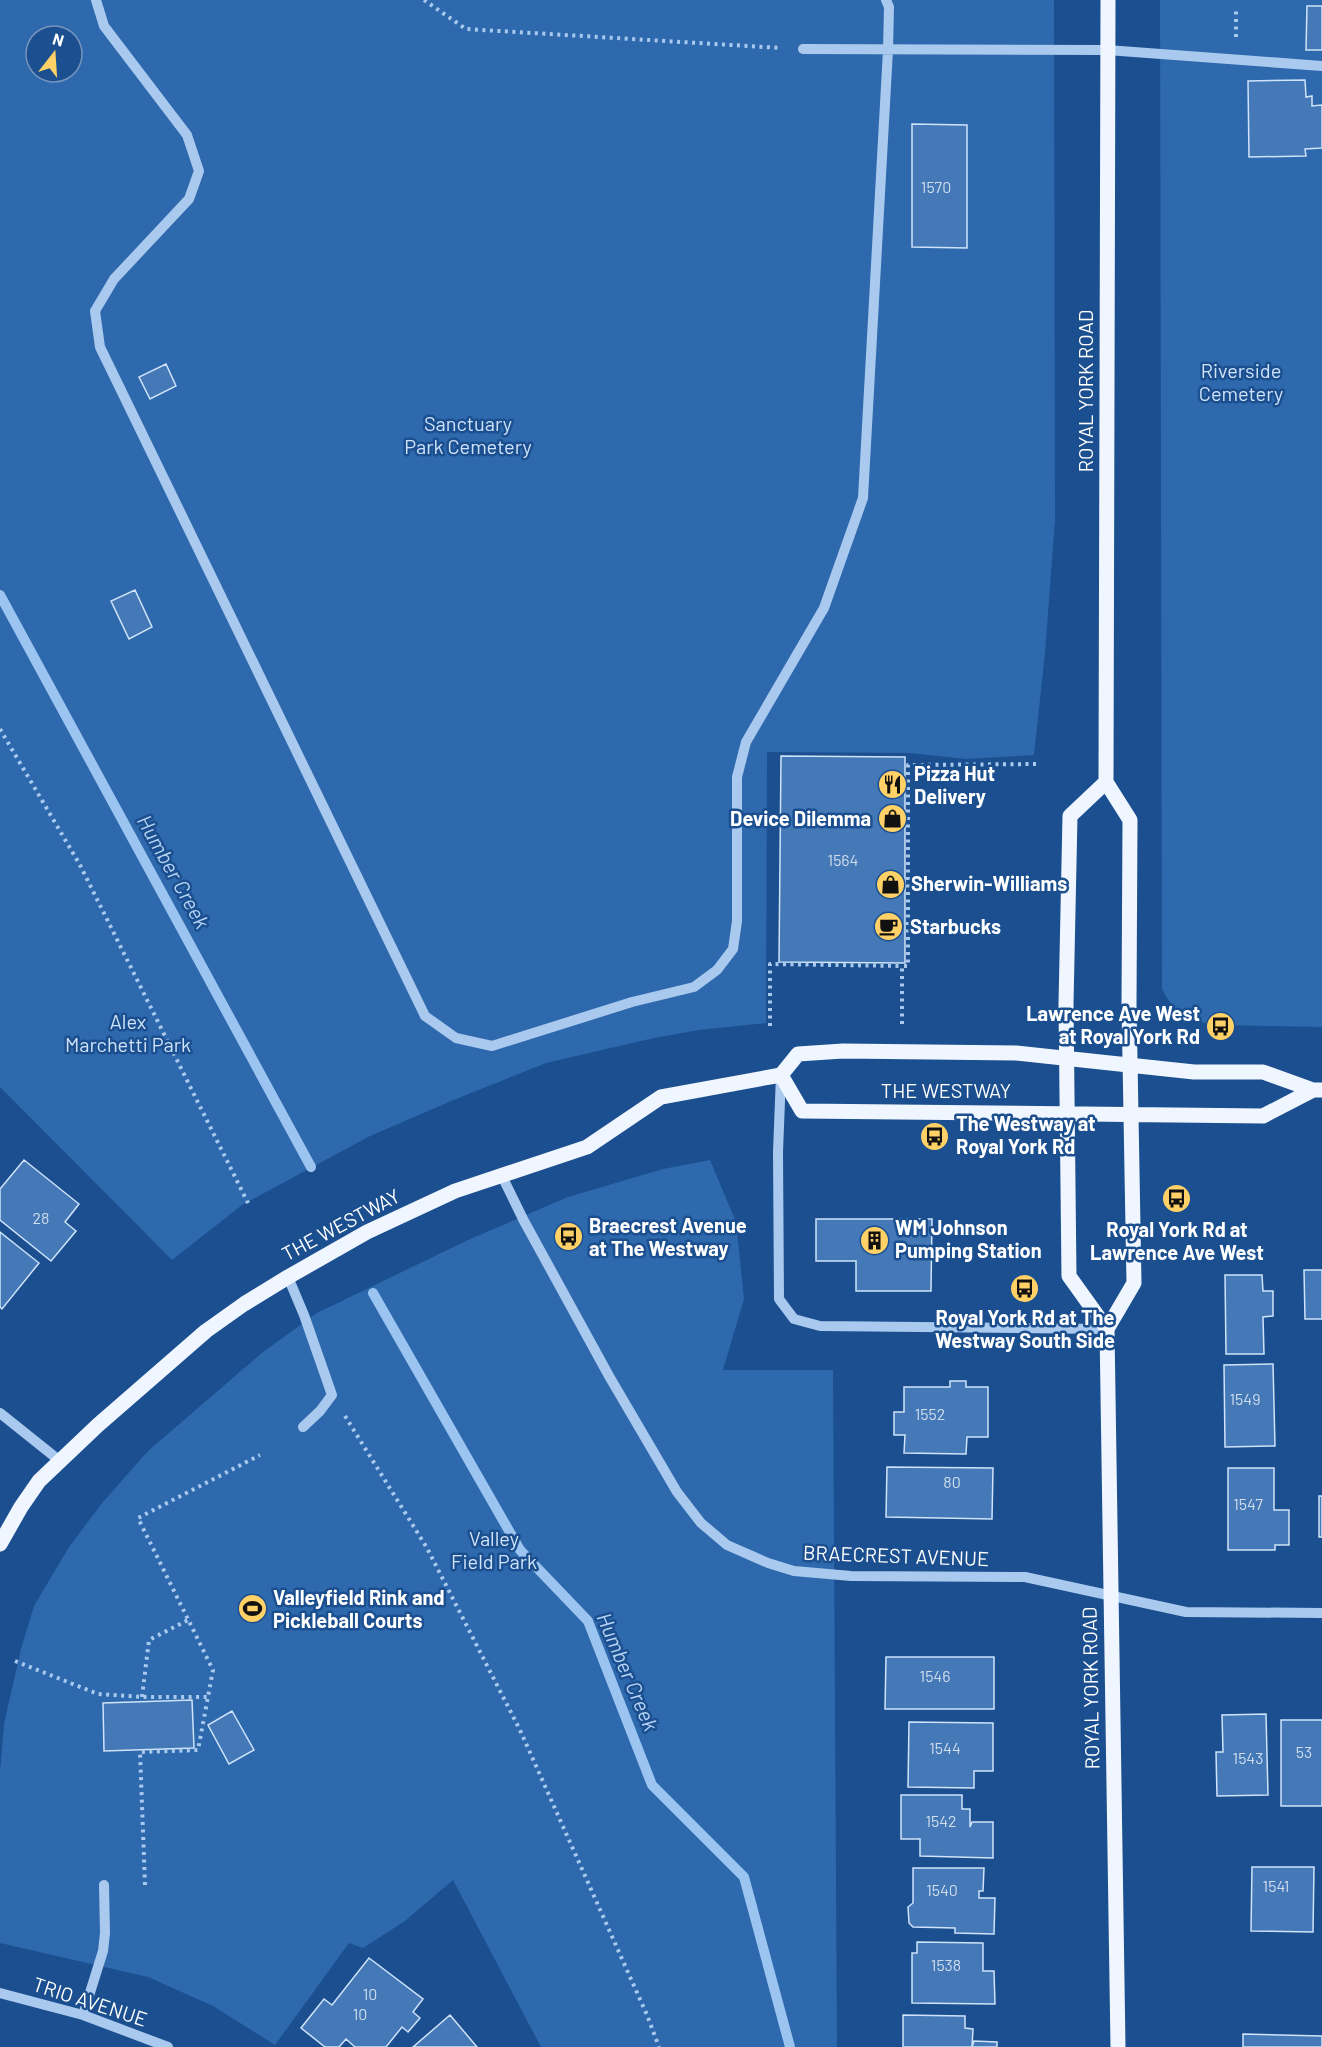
<svg xmlns="http://www.w3.org/2000/svg" width="1322" height="2047" viewBox="0 0 1322 2047" font-family="Barlow,sans-serif">
<style>
.green{fill:#2e69ad;fill-rule:evenodd}
.lines{fill:none;stroke-linecap:round;stroke-linejoin:round}
.stream{stroke:#9cc4f0;stroke-width:10}
.building{fill:#4478b7;stroke:#cfe3fa;stroke-width:1.5}
.path{stroke:#a9c9ee;stroke-width:4;stroke-dasharray:3 4.5;stroke-linecap:butt}
.minor{stroke:#a9c9ee;stroke-width:10}
.major{stroke:#f0f6ff;stroke-width:15}
.labels{text-anchor:middle;stroke-width:5;stroke-linejoin:round;paint-order:stroke}
.number-label{font-size:16px;fill:#d0dded}
.park-label{font-size:20px;fill:#cfe3fa;stroke:#1b4f8f}
.street-label{font-size:20px;fill:#fff;stroke:#1b4f8f}
.poi-label{font-size:20px;font-weight:bold;fill:#fff;stroke:#1b4f8f;text-anchor:start}
.water-label{font-size:21px;font-style:italic;fill:#b5d3f5;stroke:#1b4f8f}
</style>
<rect width="100%" height="100%" fill="#1b4f8f"/>
<path class="green" d="M 0,0 L 1054,0 L 1055,520 L 1045,653 L 1034,755 L 966,759 L 910,753 L 767,752 L 766,1023 L 699,1030 L 654,1038 L 546,1063 L 456,1099 L 370,1136 L 242,1205 L 172,1260 L 0,1087 ZM 36,36 L 72,36 L 72,72 L 36,72 Z
M 1160,0 L 1322,0 L 1322,1027 L 1212,1025 C 1186,1019 1174,1013 1162,989 Z
M 710,1160 L 736,1222 L 744,1299 L 723,1370 L 833,1370 L 837,2047 L 541,2047 L 453,1880 L 405,1921 L 363,1948 L 349,1943 L 275,2045 L 213,2006 L 148,1977 L 0,1943 L 0,1772 L 4,1724 L 21,1649 L 34,1606 L 69,1547 L 102,1503 L 148,1451 L 263,1352 L 317,1313 L 468,1240 L 568,1197 L 663,1169 Z"/>
<g class="lines">
<path class="stream" d="M 0,595 L 311,1167
M 373,1293 L 520,1550 L 588,1621 L 652,1785 L 744,1877 L 790,2047"/>
</g>
<path class="building" d="M 1307,6 L 1322,6 L 1322,50 L 1306,50 Z
M 1305,80 L 1306,97 L 1312,96 L 1312,106 L 1322,105 L 1322,148 L 1305,149 L 1306,156 L 1249,157 L 1248,81 Z
M 912,124 L 967,125 L 967,248 L 912,247 Z
M 166,364 L 176,386 L 150,399 L 139,377 Z
M 135,590 L 152,627 L 129,639 L 111,601 Z
M 781,756 L 905,757 L 905,963 L 779,962 Z
M 24,1160 L 79,1204 L 65,1222 L 76,1231 L 51,1261 L 0,1220 L 0,1189 Z
M 816,1219 L 932,1219 L 931,1291 L 856,1291 L 856,1261 L 816,1261 Z
M 0,1232 L 39,1263 L 2,1309 L 0,1307 Z
M 1304,1270 L 1322,1270 L 1322,1319 L 1305,1319 Z
M 1225,1275 L 1262,1275 L 1263,1291 L 1273,1291 L 1273,1316 L 1263,1317 L 1264,1354 L 1226,1354 Z
M 1273,1364 L 1275,1446 L 1225,1447 L 1224,1365 Z
M 950,1381 L 966,1381 L 966,1387 L 988,1387 L 988,1437 L 967,1437 L 966,1454 L 904,1453 L 905,1435 L 894,1435 L 894,1412 L 904,1412 L 904,1387 L 950,1387 Z
M 887,1467 L 993,1468 L 992,1519 L 886,1517 Z
M 1228,1468 L 1274,1468 L 1274,1510 L 1289,1510 L 1289,1545 L 1275,1545 L 1275,1550 L 1228,1550 Z
M 1319,1496 L 1322,1496 L 1322,1537 L 1319,1537 Z
M 886,1657 L 994,1657 L 994,1709 L 885,1709 Z
M 192,1700 L 194,1748 L 104,1751 L 103,1703 Z
M 232,1711 L 254,1750 L 229,1764 L 208,1725 Z
M 1266,1714 L 1268,1795 L 1217,1796 L 1216,1752 L 1223,1752 L 1222,1715 Z
M 1281,1720 L 1322,1720 L 1322,1806 L 1281,1806 Z
M 909,1722 L 993,1723 L 993,1771 L 974,1771 L 974,1788 L 908,1787 Z
M 901,1795 L 962,1795 L 962,1809 L 970,1809 L 970,1827 L 972,1822 L 993,1822 L 993,1858 L 920,1856 L 920,1839 L 901,1839 Z
M 1252,1867 L 1314,1867 L 1313,1932 L 1251,1931 Z
M 913,1868 L 984,1868 L 983,1891 L 979,1891 L 979,1898 L 995,1898 L 994,1934 L 955,1933 L 955,1928 L 913,1927 L 909,1923 L 908,1907 L 913,1903 Z
M 917,1942 L 983,1943 L 983,1971 L 994,1971 L 995,2004 L 912,2003 L 912,1953 L 917,1953 Z
M 369,1958 L 423,1999 L 413,2012 L 420,2018 L 408,2032 L 402,2027 L 386,2047 L 355,2047 L 346,2039 L 339,2047 L 325,2047 L 301,2028 L 324,1999 L 332,2005 Z
M 450,2015 L 477,2047 L 413,2047 Z
M 903,2015 L 965,2016 L 965,2028 L 973,2029 L 972,2047 L 974,2041 L 997,2042 L 997,2047 L 903,2047 Z
M 1243,2034 L 1322,2036 L 1322,2047 L 1243,2047 Z"/>
<g class="lines">
<path class="path" d="M 424,0 L 466,29 L 781,48
M 1236,37 L 1236,8
M 0,729 L 80,865 L 250,1207
M 902,1024 L 902,966 L 908,966 L 908,765 L 1040,764
M 770,1026 L 770,964 L 902,966
M 345,1416 L 427,1548 L 520,1730 L 647,2015 L 659,2047
M 15,1661 L 98,1694 L 142,1697 L 208,1697
M 142,1697 L 149,1640 L 188,1620
M 145,1885 L 140,1752 L 198,1750 L 213,1670 L 138,1518 L 260,1455"/>
<path class="minor" d="M 96,0 L 104,26 L 187,135 L 199,171 L 189,199 L 114,279 L 95,311 L 100,347 L 425,1016 L 456,1038 L 492,1046 L 632,1002 L 694,987 L 717,970 L 733,949 L 737,921 L 737,777 L 746,742 L 824,608 L 863,498 L 888,50 L 889,7 L 886,0
M 803,49 L 1107,50 L 1322,66
M 781,1075 L 778,1152 L 779,1299 L 794,1319 L 820,1326 L 1107,1329
M 501,1174 L 524,1221 L 609,1376 L 677,1492 L 701,1523 L 727,1545 L 768,1563 L 794,1571 L 851,1576 L 1025,1577 L 1186,1612 L 1322,1613
M 288,1277 L 304,1315 L 332,1395 L 320,1411 L 303,1427
M 0,1413 L 60,1461
M 0,1993 L 83,2015 L 168,2047
M 83,2015 L 103,1951 L 105,1933 L 104,1885"/>
<path class="major" d="M 1108,0 L 1106,782 L 1130,820 L 1129,1004 L 1134,1283 L 1107,1329 L 1118,2047
M 1106,782 L 1070,816 L 1066,1004 L 1069,1276 L 1107,1329
M 781,1075 L 802,1111 L 1263,1116 L 1313,1090
M 0,1544 L 21,1507 L 39,1481 L 98,1425 L 206,1331 L 244,1304 L 288,1277 L 367,1232 L 455,1191 L 587,1147 L 661,1097 L 781,1075 L 798,1054 L 843,1051 L 1016,1053 L 1194,1072 L 1263,1072 L 1313,1090 L 1322,1090"/>
</g>
<defs>
<symbol id="restaurant-disc" viewBox="-11 -11 22 22"><circle r="9.5" fill="#ffd166" stroke="#1b4f8f"/><path d="M-5-6h1v4h1v-4h1v4h1v-4h1v5L-1.5 .5V6h-2V.5L-5-1ZM5-6V6H3V1.5H1.5Q1.5-4 5-6Z" fill="#111"/></symbol>
<symbol id="shop-disc" viewBox="-11 -11 22 22"><circle r="9.5" fill="#ffd166" stroke="#1b4f8f"/><path d="M-5-2.5h2.3a2.7 3.5 0 0 1 5.4 0H5L5.5 6h-11ZM-1.5-2.5h3a1.5 2.3 0 0 0-3 0Z" fill="#111"/></symbol>
<symbol id="cafe-disc" viewBox="-11 -11 22 22"><circle r="9.5" fill="#ffd166" stroke="#1b4f8f"/><path d="M-5.5-4.5H6V0H3Q3 3.5 0 3.5H-2.5Q-5.5 3.5-5.5 0ZM3-3.2v2h1.7v-2ZM-6 4.5H4V6H-6Z" fill="#111"/></symbol>
<symbol id="bus-disc" viewBox="-11 -11 22 22"><circle r="9.5" fill="#ffd166" stroke="#1b4f8f"/><path d="M-5-6H5V4H4V6H2V4H-2V6H-4V4H-5ZM-3.5-4V0h7V-4ZM-3.5 1.2v1.5H-2V1.2ZM2 1.2v1.5H3.5V1.2Z" fill="#111"/></symbol>
<symbol id="building-disc" viewBox="-11 -11 22 22"><circle r="9.5" fill="#ffd166" stroke="#1b4f8f"/><path d="M-4-6H4V6H1V3H-1V6H-4ZM-2.5-4.3h1.7v1.8h-1.7ZM.8-4.3h1.7v1.8H.8ZM-2.5-1h1.7V.8h-1.7ZM.8-1h1.7V.8H.8Z" fill="#111"/></symbol>
<symbol id="stadium-disc" viewBox="-11 -11 22 22"><circle r="9.5" fill="#ffd166" stroke="#1b4f8f"/><path d="M0-5a6.5 5 0 1 0 0 10a6.5 5 0 1 0 0-10ZM-3.5-1.8h7v3.6h-7Z" fill="#111"/></symbol>
</defs>
<g fill-rule="evenodd">
<use href="#restaurant-disc" x="876" y="768" width="33" height="33"/>
<use href="#shop-disc" x="876" y="802" width="33" height="33"/>
<use href="#shop-disc" x="874" y="868" width="33" height="33"/>
<use href="#cafe-disc" x="872" y="910" width="33" height="33"/>
<use href="#bus-disc" x="1204" y="1010" width="33" height="33"/>
<use href="#bus-disc" x="918" y="1120" width="33" height="33"/>
<use href="#bus-disc" x="1160" y="1182" width="33" height="33"/>
<use href="#bus-disc" x="552" y="1220" width="33" height="33"/>
<use href="#building-disc" x="858" y="1224" width="33" height="33"/>
<use href="#bus-disc" x="1008" y="1272" width="33" height="33"/>
<use href="#stadium-disc" x="236" y="1592" width="33" height="33"/>
</g>
<g class="labels">
<g class="number-label">
<text x="936" y="193">1570</text>
<text x="843" y="866">1564</text>
<text x="41" y="1224">28</text>
<text x="1245" y="1405">1549</text>
<text x="930" y="1420">1552</text>
<text x="952" y="1488">80</text>
<text x="1248" y="1510">1547</text>
<text x="935" y="1682">1546</text>
<text x="945" y="1754">1544</text>
<text x="1304" y="1758">53</text>
<text x="1248" y="1764">1543</text>
<text x="941" y="1827">1542</text>
<text x="1276" y="1892">1541</text>
<text x="942" y="1896">1540</text>
<text x="946" y="1971">1538</text>
<text x="370" y="2000">10</text>
<text x="360" y="2020">10</text>
</g>
<g class="park-label">
<text x="1241" y="378">Riverside<tspan x="1241" dy="23">Cemetery</tspan></text>
<text x="468" y="431">Sanctuary<tspan x="468" dy="23">Park Cemetery</tspan></text>
<text x="128" y="1029">Alex<tspan x="128" dy="23">Marchetti Park</tspan></text>
<text x="494" y="1546">Valley<tspan x="494" dy="23">Field Park</tspan></text>
</g>
<g class="street-label">
<text transform="translate(1086 391) rotate(-90)" y="7">ROYAL YORK ROAD</text>
<text x="946" y="1098">THE WESTWAY</text>
<text transform="translate(341 1225) rotate(-28)" y="7">THE WESTWAY</text>
<text transform="translate(896 1556) rotate(2)" y="7">BRAECREST AVENUE</text>
<text transform="translate(1091 1688) rotate(-91)" y="7">ROYAL YORK ROAD</text>
<text transform="translate(90 2002) rotate(18)" y="7">TRIO AVENUE</text>
</g>
<g class="poi-label">
<text x="914" y="781">Pizza Hut<tspan x="914" dy="23">Delivery</tspan></text>
<text x="871" y="826" text-anchor="end">Device Dilemma</text>
<text x="911" y="891">Sherwin-Williams</text>
<text x="910" y="934">Starbucks</text>
<text x="1200" y="1021" text-anchor="end">Lawrence Ave West<tspan x="1200" dy="23">at Royal York Rd</tspan></text>
<text x="956" y="1131">The Westway at<tspan x="956" dy="23">Royal York Rd</tspan></text>
<text x="589" y="1233">Braecrest Avenue<tspan x="589" dy="23">at The Westway</tspan></text>
<text x="895" y="1235">WM Johnson<tspan x="895" dy="23">Pumping Station</tspan></text>
<text x="1177" y="1237" text-anchor="middle">Royal York Rd at<tspan x="1177" dy="23">Lawrence Ave West</tspan></text>
<text x="1025" y="1325" text-anchor="middle">Royal York Rd at The<tspan x="1025" dy="23">Westway South Side</tspan></text>
<text x="273" y="1605">Valleyfield Rink and<tspan x="273" dy="23">Pickleball Courts</tspan></text>
</g>
<g class="water-label">
<text transform="translate(173 872) rotate(61)" y="7">Humber Creek</text>
<text transform="translate(627 1672) rotate(67)" y="7">Humber Creek</text>
</g>
</g>
<g transform="translate(54 54) rotate(17)"><circle r="28" fill="#1b4f8f" stroke="#7695bc" stroke-width="1.5"/>
<path d="M0-4.5L10 22L0 15L-10 22Z" fill="#ffd166"/>
<text y="-9" font-size="16" font-weight="bold" text-anchor="middle" fill="#ffffff">N</text>
</g>
</svg>
